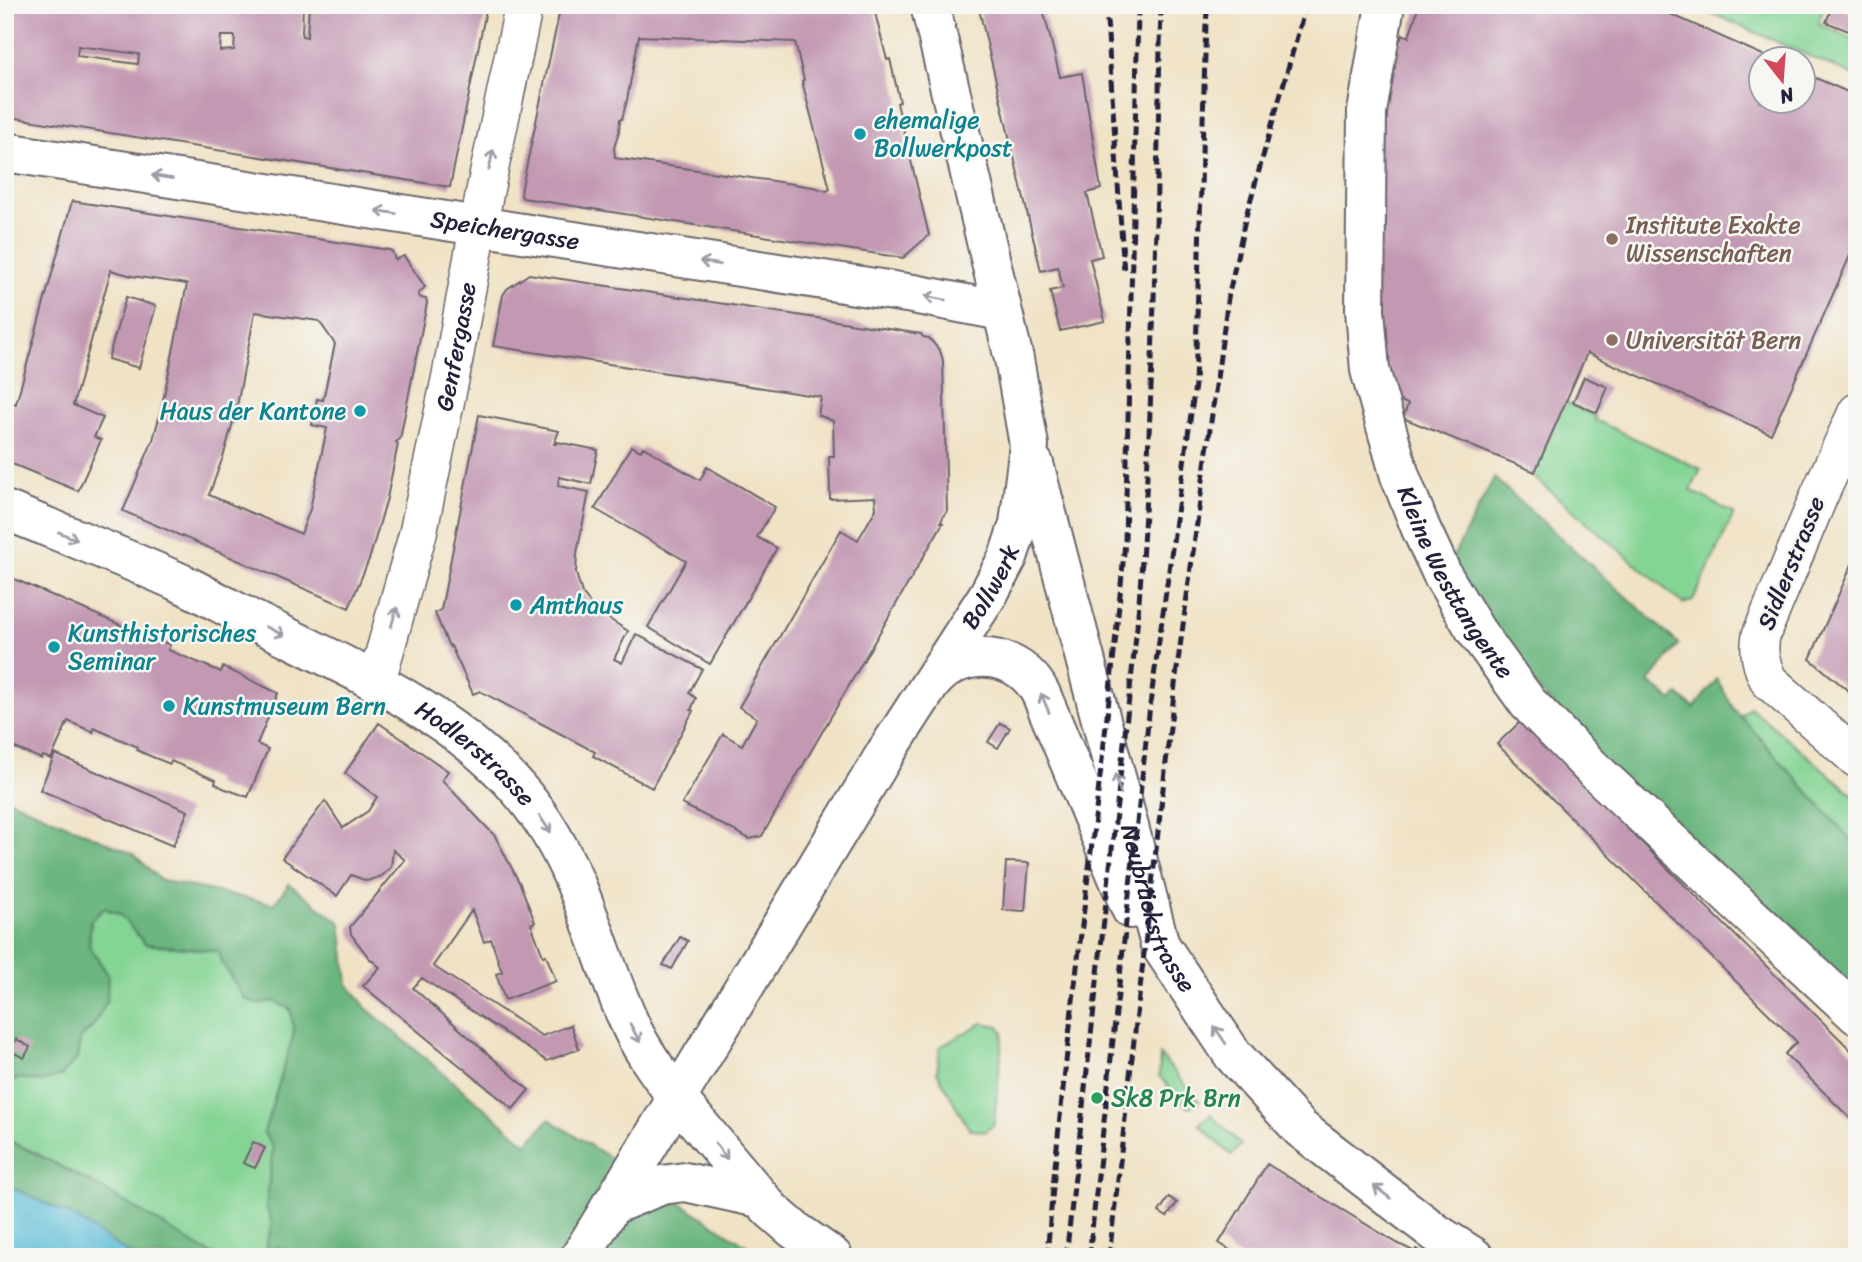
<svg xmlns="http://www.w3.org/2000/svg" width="1862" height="1262" viewBox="0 0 1862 1262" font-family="Sriracha,sans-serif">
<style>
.green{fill:#84d494;stroke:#537b68;stroke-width:2}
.forest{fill:#6bb67e;stroke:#466c5c;stroke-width:2}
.water{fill:#58bcd7;stroke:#3d6f89;stroke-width:2}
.building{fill:#c298b2;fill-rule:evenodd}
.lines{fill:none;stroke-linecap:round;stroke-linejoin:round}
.minor-casing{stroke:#6a656b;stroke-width:40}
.tertiary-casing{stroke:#6a656b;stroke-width:42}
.secondary-casing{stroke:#6a656b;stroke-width:42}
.primary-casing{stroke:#6a656b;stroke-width:42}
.minor{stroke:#fff;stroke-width:37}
.tertiary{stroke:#fff;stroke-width:38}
.secondary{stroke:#fff;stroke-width:38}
.primary{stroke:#fff;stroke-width:38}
.rail{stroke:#22223b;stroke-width:5;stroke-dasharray:10 5;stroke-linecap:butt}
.oneway{stroke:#9c9ca7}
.culture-dot{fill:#0f9aa8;stroke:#f6f6f2;stroke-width:2.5}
.education-dot{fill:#8d6e63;stroke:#f6f6f2;stroke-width:2.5}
.leisure-dot{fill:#2e9e5b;stroke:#f6f6f2;stroke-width:2.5}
.labels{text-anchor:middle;stroke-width:5;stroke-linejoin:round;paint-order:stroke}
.culture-label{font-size:24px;fill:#0d838f;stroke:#f6f6f2;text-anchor:start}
.education-label{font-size:24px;fill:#785e54;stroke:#f6f6f2;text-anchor:start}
.street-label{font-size:24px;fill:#22223b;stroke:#f6f6f2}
.leisure-label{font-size:24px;fill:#27864d;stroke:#f6f6f2;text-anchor:start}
</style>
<rect width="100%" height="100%" fill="#f6f6f2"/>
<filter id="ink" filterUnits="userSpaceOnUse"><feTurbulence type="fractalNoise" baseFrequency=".0143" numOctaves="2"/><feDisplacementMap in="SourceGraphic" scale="14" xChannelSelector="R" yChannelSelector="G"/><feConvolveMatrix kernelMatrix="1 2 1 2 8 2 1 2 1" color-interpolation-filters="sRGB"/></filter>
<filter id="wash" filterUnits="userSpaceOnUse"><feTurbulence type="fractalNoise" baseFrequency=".00686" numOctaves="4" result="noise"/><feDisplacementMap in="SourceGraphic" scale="28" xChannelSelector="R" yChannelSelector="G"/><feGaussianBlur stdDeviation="1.57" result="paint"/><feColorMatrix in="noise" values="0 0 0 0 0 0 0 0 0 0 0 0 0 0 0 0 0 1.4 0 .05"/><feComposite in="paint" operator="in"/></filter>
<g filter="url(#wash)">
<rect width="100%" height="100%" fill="#f0e2c5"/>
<path class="green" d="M 1706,5 L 1825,5 L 1818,23 L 1857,41 L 1857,77 L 1704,10 Z
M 1563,401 L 1596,416 L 1595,420 L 1701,469 L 1691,490 L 1734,514 L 1693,601 L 1683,604 L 1530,474 Z
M 1750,707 L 1857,798 L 1857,847 L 1741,717 Z
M 104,908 L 120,914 L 145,944 L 218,951 L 222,963 L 257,1004 L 274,1001 L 291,1010 L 294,1033 L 264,1133 L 273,1147 L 266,1206 L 272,1224 L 263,1257 L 218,1257 L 192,1245 L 154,1220 L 36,1153 L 5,1139 L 5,1084 L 21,1078 L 41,1082 L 77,1059 L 80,1039 L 93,1026 L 108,975 L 89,945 L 91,920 Z
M 982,1023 L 999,1026 L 1003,1032 L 994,1124 L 985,1132 L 969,1129 L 937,1072 L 940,1047 Z
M 1160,1055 L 1199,1101 L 1188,1108 L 1159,1076 Z
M 1211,1114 L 1241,1145 L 1231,1155 L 1199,1124 Z"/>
<path class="forest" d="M 1494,478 L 1679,644 L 1649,682 L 1672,701 L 1678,694 L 1694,708 L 1717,679 L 1733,708 L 1857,847 L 1857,981 L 1840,998 L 1653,826 L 1443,576 Z
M 5,798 L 134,854 L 160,880 L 274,904 L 289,884 L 341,923 L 348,984 L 367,1009 L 527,1144 L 549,1119 L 765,1257 L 305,1257 L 305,1253 L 277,1247 L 275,1257 L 263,1257 L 272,1224 L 266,1206 L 273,1148 L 264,1133 L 294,1033 L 291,1010 L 274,1001 L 257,1004 L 244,998 L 222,963 L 218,951 L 145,944 L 120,914 L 105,908 L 91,920 L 89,945 L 108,975 L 107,1001 L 93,1026 L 80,1039 L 77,1059 L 61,1076 L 41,1082 L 21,1078 L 5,1084 Z
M 5,1139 C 56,1162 105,1190 153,1219 C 175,1232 194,1246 218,1257 L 134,1257 L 72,1216 L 5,1184 Z"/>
<path class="water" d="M 5,1184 L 72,1216 L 134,1257 L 5,1257 Z"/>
<g id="blocks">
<path class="building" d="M 8,5 L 303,5 L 302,36 L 307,37 L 309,5 L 487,5 L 450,187 L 9,117 ZM 221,36 L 235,36 L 234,50 L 220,51 ZM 78,46 L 139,54 L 138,64 L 77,56 Z
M 561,5 L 873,5 L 887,60 L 890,59 L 900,102 L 897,103 L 929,235 L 903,258 L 523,198 L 521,196 L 522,187 ZM 639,36 L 795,42 L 804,80 L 802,81 L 830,189 L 827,191 L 813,187 L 615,158 L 614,148 L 619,131 L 620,119 L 622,119 L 627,100 Z
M 978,5 L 1042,5 L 1060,77 L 1082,73 L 1101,189 L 1087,193 L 1102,256 L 1090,259 L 1105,321 L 1060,331 L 1050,291 L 1063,288 L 1058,267 L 1041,271 Z
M 1419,5 L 1650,5 L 1774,60 L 1760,60 L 1760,102 L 1802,102 L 1802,72 L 1857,96 L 1857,240 L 1771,434 L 1587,353 L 1535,472 L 1403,418 L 1408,404 L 1370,389 L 1362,125 L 1403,34 L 1409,37 Z
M 1833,5 L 1857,14 L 1856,34 L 1826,22 Z
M 72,201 L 389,250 L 392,251 L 395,260 L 404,256 L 425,287 L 418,294 L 421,298 L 426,299 L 427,303 L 400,439 L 396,442 L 398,444 L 387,498 L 370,557 L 349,608 L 123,511 L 153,440 L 161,410 L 187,284 L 132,276 L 111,270 L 73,405 L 103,418 L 94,437 L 101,440 L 78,491 L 5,461 L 5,400 L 16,404 ZM 255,312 L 319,321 L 335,344 L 323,400 L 317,399 L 312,425 L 327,428 L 310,509 L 301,534 L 209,495 L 224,454 L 236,411 Z
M 529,274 L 921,334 L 923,337 L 929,338 L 940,351 L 943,360 L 947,511 L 943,517 L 941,522 L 943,523 L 762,836 L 750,839 L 682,804 L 723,734 L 742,745 L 757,718 L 739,707 L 841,530 L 858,540 L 876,509 L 875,497 L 830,499 L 829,456 L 834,456 L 833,421 L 818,415 L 821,397 L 493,346 L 503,295 L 507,289 Z
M 126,297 L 156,306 L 139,368 L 108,359 Z
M 1584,377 L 1608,387 L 1597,413 L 1573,402 Z
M 479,415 L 559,431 L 554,444 L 557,444 L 557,442 L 598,450 L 591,484 L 559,477 L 558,486 L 589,492 L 577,553 L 576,573 L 582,593 L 594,609 L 628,631 L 614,659 L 622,663 L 636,634 L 702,669 L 689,693 L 696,698 L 691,710 L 693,711 L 652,788 L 593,756 L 595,752 L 480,691 L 473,694 L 451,646 L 450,647 L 446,640 L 435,613 L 441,610 Z
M 631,446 L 641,451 L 643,447 L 700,480 L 707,467 L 775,507 L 757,537 L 777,548 L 710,664 L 648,627 L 686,561 L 595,509 Z
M 1853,562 L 1857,564 L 1857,698 L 1810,659 Z
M 5,575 L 148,637 L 149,635 L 170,645 L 168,650 L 221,672 L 223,667 L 278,693 L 257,744 L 268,749 L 248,797 L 223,788 L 215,783 L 216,780 L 171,761 L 170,764 L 150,756 L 137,750 L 138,747 L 94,728 L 93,732 L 68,721 L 51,759 L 43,756 L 42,759 L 5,744 Z
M 1520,722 L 1857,1056 L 1857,1125 L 1785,1054 L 1797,1042 L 1497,744 Z
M 379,723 L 448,771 L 442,780 L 495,836 L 520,884 L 535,922 L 531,924 L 543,956 L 546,955 L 556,981 L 505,1000 L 496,974 L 502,972 L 491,939 L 484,942 L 472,910 L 433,966 L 542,1036 L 571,1025 L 579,1049 L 547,1061 L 422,978 L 413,988 L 529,1090 L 513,1109 L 363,986 L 380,967 L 369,958 L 351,934 L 350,927 L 405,860 L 393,850 L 391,867 L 382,876 L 367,881 L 351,875 L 337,896 L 282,858 L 325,801 L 343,828 L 368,811 L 377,797 L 345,773 Z
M 1000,723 L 1010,728 L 998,748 L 988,742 Z
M 55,754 L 188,811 L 173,846 L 40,790 Z
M 1006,862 L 1029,863 L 1025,911 L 1003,910 Z
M 680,937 L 688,941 L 672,969 L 663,965 Z
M 16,1039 L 30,1047 L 24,1058 L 10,1051 Z
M 253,1142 L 265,1148 L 255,1168 L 243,1163 Z
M 1267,1164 L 1397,1243 L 1415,1252 L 1416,1249 L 1429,1257 L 1241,1257 L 1219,1243 Z
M 1169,1197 L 1177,1203 L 1167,1217 L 1159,1212 Z"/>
</g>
</g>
<g filter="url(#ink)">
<use href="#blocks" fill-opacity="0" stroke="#6a656b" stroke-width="2"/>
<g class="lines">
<defs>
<g id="minor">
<path d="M 1857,412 L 1819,496 L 1761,635 C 1758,653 1761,665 1769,681 L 1857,759"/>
<path id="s1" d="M 376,683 L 418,533 L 451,375 L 485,191 L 524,5"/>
</g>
<g id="tertiary">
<path id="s2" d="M 5,152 L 913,294 L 1002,311"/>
<path id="s3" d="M 5,510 C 64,534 124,557 181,583 C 212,598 241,615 271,629 C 368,677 483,728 544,823 C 584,884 599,956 629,1022 C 641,1050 660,1074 677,1098"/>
</g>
<g id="secondary">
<path id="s4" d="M 1385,5 L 1367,112 L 1365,310 L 1370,370 L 1400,476 L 1421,529 L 1443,576 L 1476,631 L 1528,703 L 1590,766 L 1857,1015"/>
<path d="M 610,1206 L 662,1185 L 685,1182 L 759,1198"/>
<path d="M 580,1257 L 677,1098"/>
</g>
<g id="primary">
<path id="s5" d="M 1034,464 L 1160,945 L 1233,1055 L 1301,1129 L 1436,1233 L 1474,1257"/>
<path d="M 933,681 C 963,645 1021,652 1041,694 L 1131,909"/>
<path id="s6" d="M 833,1257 L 793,1229 L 770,1209 L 677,1098 L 885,754 L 988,595 L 1008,557 L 1019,524 L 1029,445 L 1014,359 L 930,5"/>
</g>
</defs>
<use href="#minor" class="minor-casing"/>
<use href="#tertiary" class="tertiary-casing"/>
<use href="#secondary" class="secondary-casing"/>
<use href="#primary" class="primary-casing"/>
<use href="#minor" class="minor"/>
<use href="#tertiary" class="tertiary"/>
<use href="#secondary" class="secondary"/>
<use href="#primary" class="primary"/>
<path class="rail" d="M 1106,5 L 1124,273
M 1047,1257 C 1066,1017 1104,780 1125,541 L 1138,13
M 1066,1257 L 1137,627 C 1154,420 1156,212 1161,5
M 1089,1257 L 1150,705 L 1195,385 L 1206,22 L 1208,5
M 1109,1257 L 1176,676 L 1228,298 L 1246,216 L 1306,5"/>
</g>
<defs><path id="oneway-shaft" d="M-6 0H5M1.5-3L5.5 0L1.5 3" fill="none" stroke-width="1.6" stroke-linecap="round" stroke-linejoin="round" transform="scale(1.75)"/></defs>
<g class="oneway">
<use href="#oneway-shaft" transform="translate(491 160) rotate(-78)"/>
<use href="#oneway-shaft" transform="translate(162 177) rotate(-171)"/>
<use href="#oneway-shaft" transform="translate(386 212) rotate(-171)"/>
<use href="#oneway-shaft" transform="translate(710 263) rotate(-171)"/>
<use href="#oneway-shaft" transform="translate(935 298) rotate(-169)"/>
<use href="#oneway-shaft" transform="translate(68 536) rotate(23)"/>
<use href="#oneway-shaft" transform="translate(394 617) rotate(-74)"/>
<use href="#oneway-shaft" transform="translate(275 631) rotate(26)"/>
<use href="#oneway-shaft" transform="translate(1045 703) rotate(-113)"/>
<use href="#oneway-shaft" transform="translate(1118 784) rotate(-105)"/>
<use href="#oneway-shaft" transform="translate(545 824) rotate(57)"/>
<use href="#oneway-shaft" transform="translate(635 1033) rotate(62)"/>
<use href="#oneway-shaft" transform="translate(1220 1035) rotate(-124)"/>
<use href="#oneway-shaft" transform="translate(721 1151) rotate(52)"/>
<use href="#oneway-shaft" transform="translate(1382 1192) rotate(-143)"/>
</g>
</g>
<g class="culture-dot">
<circle cx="860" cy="134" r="7"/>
<circle cx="360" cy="411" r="7"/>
<circle cx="516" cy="605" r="7"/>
<circle cx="54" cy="647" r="7"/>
<circle cx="169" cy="706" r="7"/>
</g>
<g class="education-dot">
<circle cx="1612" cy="239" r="7"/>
<circle cx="1612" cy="340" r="7"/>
</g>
<circle class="leisure-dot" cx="1097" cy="1098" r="7"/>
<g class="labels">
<g class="culture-label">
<text x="874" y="128">ehemalige<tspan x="874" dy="28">Bollwerkpost</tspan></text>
<text x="346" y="419" text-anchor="end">Haus der Kantone</text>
<text x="530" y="613">Amthaus</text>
<text x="68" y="641">Kunsthistorisches<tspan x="68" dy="28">Seminar</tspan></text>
<text x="183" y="714">Kunstmuseum Bern</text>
</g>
<g class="education-label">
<text x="1626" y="233">Institute Exakte<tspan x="1626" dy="28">Wissenschaften</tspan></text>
<text x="1626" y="348">Universität Bern</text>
</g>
<g class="street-label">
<text dy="8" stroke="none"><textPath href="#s2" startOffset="506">Speichergasse</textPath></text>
<text dy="8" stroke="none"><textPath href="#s1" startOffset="346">Genfergasse</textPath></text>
<text transform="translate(1791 563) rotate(-68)" y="8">Sidlerstrasse</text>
<text dy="8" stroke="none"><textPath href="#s4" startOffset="597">Kleine Westtangente</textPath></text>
<text dy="8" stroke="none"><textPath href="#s6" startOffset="824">Bollwerk</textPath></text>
<text dy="8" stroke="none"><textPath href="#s3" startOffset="532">Hodlerstrasse</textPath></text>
<text dy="8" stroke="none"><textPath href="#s5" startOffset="462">Neubrückstrasse</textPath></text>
</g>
<g class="leisure-label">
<text x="1111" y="1106">Sk8 Prk Brn</text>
</g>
</g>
<rect width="1862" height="1262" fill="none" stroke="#f6f6f2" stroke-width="28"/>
<g transform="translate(1782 80) rotate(163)"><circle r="33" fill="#f6f6f2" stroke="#a1a1a9" stroke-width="2"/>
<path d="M0-5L12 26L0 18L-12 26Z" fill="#d1495b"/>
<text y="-10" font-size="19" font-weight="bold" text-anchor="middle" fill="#22223b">N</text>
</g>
</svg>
